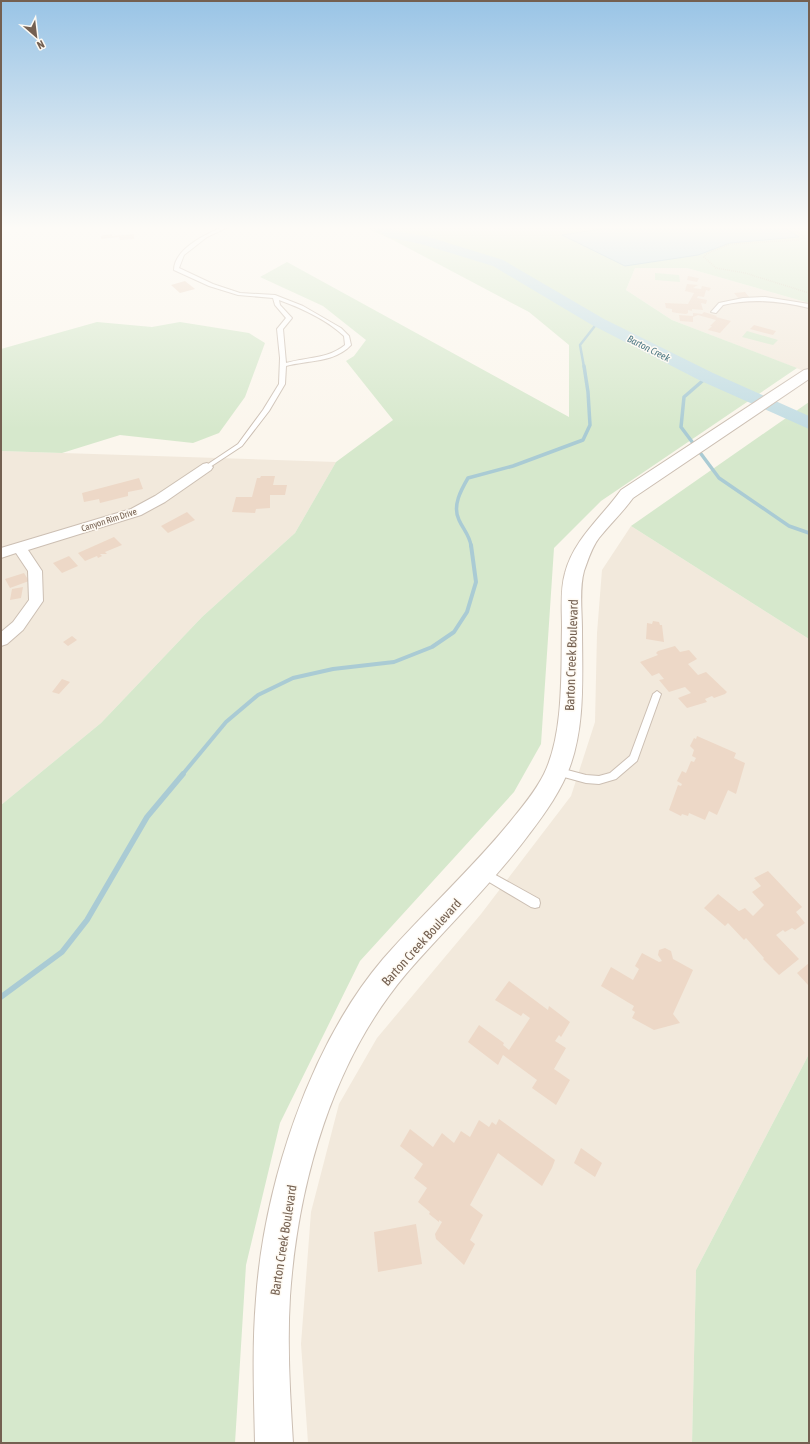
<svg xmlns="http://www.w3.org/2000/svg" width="810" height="1444" viewBox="0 0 810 1444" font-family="'Asap Condensed',sans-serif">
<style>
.residential{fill:#f2e9dc}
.green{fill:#d6e8cc}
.water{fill:#c3dde3;stroke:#aacbd4}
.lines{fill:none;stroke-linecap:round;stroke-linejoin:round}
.stream-far3{stroke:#aacbd4;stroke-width:2.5}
.stream-far2{stroke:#aacbd4;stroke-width:3.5}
.stream-far1{stroke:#aacbd4;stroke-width:4}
.stream{stroke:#aacbd4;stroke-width:5.5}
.river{fill:#c3dde3;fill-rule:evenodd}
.building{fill:#edd8c7}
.service-casing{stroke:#ccbfb3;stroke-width:2}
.minor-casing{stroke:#ccbfb3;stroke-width:2}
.tertiary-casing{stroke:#ccbfb3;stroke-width:2}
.path{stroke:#d3bcaa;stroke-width:1.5;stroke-dasharray:0.5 1.5;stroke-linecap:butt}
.service{fill:#fff;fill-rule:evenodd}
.minor{fill:#fff;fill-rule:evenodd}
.tertiary{fill:#fff;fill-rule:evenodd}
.labels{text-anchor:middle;stroke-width:3;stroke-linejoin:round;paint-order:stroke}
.far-street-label{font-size:9px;fill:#746051;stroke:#fefaf3}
.far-water-label{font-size:10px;font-style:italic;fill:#4d7885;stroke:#fefaf3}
.near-street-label{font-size:13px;fill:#746051;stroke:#fefaf3}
</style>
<rect width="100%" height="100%" fill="#fbf6ed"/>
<path class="residential" d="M 635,268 L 687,268 L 809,303 L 809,373 L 672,320 L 626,290 Z
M 1,451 L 336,462 L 295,533 L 202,617 L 101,723 L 1,805 Z
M 631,526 L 809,639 L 809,1054 L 696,1270 L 692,1443 L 308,1443 L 301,1344 L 311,1212 L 339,1104 L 377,1038 L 481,914 L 571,796 L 595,722 L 597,633 L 602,570 Z"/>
<path class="green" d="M 364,227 L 483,227 L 493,230 L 493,227 L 809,227 L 809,303 L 687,268 L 635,268 L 626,290 L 672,320 L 797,368 L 601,501 L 554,548 L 541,744 L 514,792 L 360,961 L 280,1123 L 246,1265 L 235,1443 L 1,1443 L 1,805 L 101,723 L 202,617 L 295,533 L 336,462 L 393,420 L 346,361 L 354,356 L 366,340 L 323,306 L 260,277 L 287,262 L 569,417 L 569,345 L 529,312 L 393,240 Z
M 655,273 L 679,275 L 680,282 L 655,280 Z
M 97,322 L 152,327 L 180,322 L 249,333 L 265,343 L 245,397 L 219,433 L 193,443 L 120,435 L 62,453 L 1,451 L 1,349 Z
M 747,331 L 778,340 L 773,345 L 742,337 Z
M 809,402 L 809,639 L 631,526 Z
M 809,1054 L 809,1443 L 692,1443 L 696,1270 Z"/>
<path class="water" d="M 614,227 L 783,227 L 799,237 L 730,243 L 698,255 L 625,266 L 562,235 Z"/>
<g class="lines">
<path class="stream-far3" d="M 584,367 L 580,345 L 598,322"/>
<path class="stream-far2" d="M 707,377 L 684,397 L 681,427 L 719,478 L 789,526 L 809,533
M 471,546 C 470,536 463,529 459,520 C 452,506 461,490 468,478 L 513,466 L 583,440 L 590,425 L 588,392 L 584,366"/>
<path class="stream-far1" d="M 182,775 L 226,722 L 258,695 L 293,678 L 333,669 L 394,662 L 432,647 L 454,632 L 467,612 L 476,582 L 471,545"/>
<path class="stream" d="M 1,997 L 62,952 L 87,920 L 147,817 L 183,774"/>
<path class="river" d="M 374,227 L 390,227 L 396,231 L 429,237 L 503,260 L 604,319 L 713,373 L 809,416 L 809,429 L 701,381 L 592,325 L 493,266 L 421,244 L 387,237 Z"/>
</g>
<path class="building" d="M 112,234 L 112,236 L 134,234 L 134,239 L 120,240 L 119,237 L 101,239 L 101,236 L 104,235 Z
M 688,276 L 698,278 L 699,278 L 697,282 L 687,280 Z
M 185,281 L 195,289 L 180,293 L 171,285 Z
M 687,284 L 698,285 L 693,288 L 701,289 L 702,286 L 711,288 L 709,291 L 706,290 L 704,297 L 698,296 L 697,298 L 707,300 L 706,304 L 701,303 L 703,310 L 692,309 L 692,311 L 688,310 L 688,313 L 686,314 L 677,313 L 672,312 L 672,309 L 666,308 L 665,303 L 688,304 L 694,293 L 685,291 Z
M 745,292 L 750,298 L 739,299 L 734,293 Z
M 704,312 L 717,316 L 716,317 L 731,321 L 720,333 L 708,330 L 712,326 L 710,326 L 716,320 L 698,315 L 693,317 L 693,313 L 702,314 Z
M 679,315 L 693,316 L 693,322 L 680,321 Z
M 754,325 L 776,331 L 773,335 L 750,329 Z
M 261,476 L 275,476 L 273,485 L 287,485 L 285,495 L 270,495 L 270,508 L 256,509 L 255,513 L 232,512 L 236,497 L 252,497 L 257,478 L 260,478 Z
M 139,478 L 143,489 L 128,492 L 128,496 L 100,503 L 99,499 L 84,502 L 82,493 Z
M 187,512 L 195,520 L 168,533 L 161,526 Z
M 114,537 L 122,545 L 105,552 L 107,554 L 100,554 L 102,556 L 98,558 L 97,556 L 85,561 L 78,553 Z
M 69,556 L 78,566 L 62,573 L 53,563 Z
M 24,573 L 29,581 L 10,588 L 5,579 Z
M 23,587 L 21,598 L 10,600 L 12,589 Z
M 653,621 L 659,622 L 660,625 L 662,625 L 664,642 L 646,639 L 647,623 L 652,624 Z
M 72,636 L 77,640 L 68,646 L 63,642 Z
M 675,646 L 680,652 L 689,650 L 697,659 L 688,664 L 698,675 L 706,672 L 727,692 L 725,694 L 714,698 L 712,696 L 705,699 L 707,702 L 687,708 L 678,698 L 691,693 L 685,687 L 669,692 L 659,680 L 664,679 L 659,673 L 652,676 L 640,662 L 658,655 L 656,653 L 658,651 Z
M 62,679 L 70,682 L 59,694 L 52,692 Z
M 697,736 L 736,753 L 734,758 L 745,763 L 736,794 L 728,790 L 717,815 L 709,811 L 705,820 L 689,813 L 688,816 L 682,814 L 681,816 L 669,810 L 678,785 L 681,786 L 682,784 L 677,781 L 682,771 L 686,773 L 691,761 L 694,762 L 696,758 L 692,756 L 694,750 L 690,746 L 694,738 L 696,739 Z
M 768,871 L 802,907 L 796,912 L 805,923 L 795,930 L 792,928 L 785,932 L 783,930 L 776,935 L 799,959 L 779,975 L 763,959 L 764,958 L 746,938 L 744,940 L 728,923 L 725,926 L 704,908 L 718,894 L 739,911 L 745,908 L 753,916 L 764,905 L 752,892 L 761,886 L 754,878 Z
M 665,948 L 671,951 L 673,959 L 693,970 L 673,1014 L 680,1023 L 654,1030 L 632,1018 L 635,1012 L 632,1010 L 634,1006 L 601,986 L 611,967 L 633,980 L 639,969 L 635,966 L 642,953 L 659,962 L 662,961 L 658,955 L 659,950 Z
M 809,963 L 809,986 L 797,973 Z
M 509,981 L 548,1010 L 549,1006 L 570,1022 L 561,1037 L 559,1035 L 555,1041 L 566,1048 L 554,1069 L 570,1080 L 556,1105 L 532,1088 L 537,1080 L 503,1055 L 498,1065 L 468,1042 L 479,1025 L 504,1043 L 503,1045 L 509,1050 L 530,1018 L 523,1013 L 521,1016 L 495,1000 Z
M 499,1119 L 555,1160 L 552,1168 L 542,1186 L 498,1153 L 470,1205 L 483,1215 L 470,1240 L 475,1244 L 464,1265 L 436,1239 L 435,1234 L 442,1222 L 439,1220 L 439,1222 L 429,1214 L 430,1212 L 418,1202 L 427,1188 L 414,1178 L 423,1164 L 400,1146 L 410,1129 L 433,1147 L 442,1133 L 454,1143 L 461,1131 L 470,1137 L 479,1120 L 489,1127 L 492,1122 L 496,1125 Z
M 581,1148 L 602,1163 L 595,1177 L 574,1163 Z
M 416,1224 L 422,1264 L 378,1272 L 374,1232 Z"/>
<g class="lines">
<defs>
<path id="service" d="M 223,227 L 228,227 L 207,237 L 184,255 L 179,268 L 213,284 L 240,293 L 275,295 L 303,306 L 341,328 L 349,336 L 351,345 C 334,363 308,360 286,366 L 285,384 L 269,411 L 242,446 L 207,469 L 205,468 L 205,466 L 238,444 L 263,410 L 279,384 L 280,358 L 277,329 L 286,318 L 275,305 L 273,298 L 238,295 L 209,286 L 174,270 C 174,249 206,234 223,227 ZM 279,300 C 301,308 326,319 344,336 L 345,345 C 328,359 307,357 286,363 L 283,329 L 292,318 L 280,305 Z
M 765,297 L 809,304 L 809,308 C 780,301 752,298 723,305 L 716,313 L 711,312 L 719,303 L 743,298 Z
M 657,691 L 661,694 L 637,761 L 616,779 L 599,784 L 586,783 L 553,774 L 551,771 L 553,768 L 556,767 L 586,775 L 599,776 L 610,773 L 630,756 L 653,694 Z
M 483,868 L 539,899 L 540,903 L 539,907 L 535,908 L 531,907 L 479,876 L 478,873 L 479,870 Z"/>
<path id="minor" d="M 207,463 L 213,467 L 211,470 L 165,502 L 141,515 L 28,550 L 42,571 L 43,601 L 23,630 L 7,644 L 1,646 L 1,632 L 13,622 L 29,600 L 28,571 L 16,553 L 1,558 L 1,548 L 131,509 L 155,496 L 203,464 Z"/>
<path id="tertiary" d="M 809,369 L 809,379 L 633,498 C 623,512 610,524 599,538 C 592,547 588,560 584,571 C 579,589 582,611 582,629 C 582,676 586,730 567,774 C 556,799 540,820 524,841 C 488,888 445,929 406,974 C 332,1062 298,1183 290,1296 C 287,1345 290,1394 293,1443 L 255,1443 C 254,1395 252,1347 256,1299 C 264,1186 309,1046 383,959 C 424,912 471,870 510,822 C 522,807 535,792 544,774 C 564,733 561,672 562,627 C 562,610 560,590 565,573 C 574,539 601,518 621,490 L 804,370 Z"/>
</defs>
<use href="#service" class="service-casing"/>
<use href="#minor" class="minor-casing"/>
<use href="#tertiary" class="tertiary-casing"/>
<path class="path" d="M 789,227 L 805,237 L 798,240 L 730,244 L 706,254 L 704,257 L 716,268 L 745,273 L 809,293"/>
<use href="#service" class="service"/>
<use href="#minor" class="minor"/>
<use href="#tertiary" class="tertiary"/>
</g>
<linearGradient id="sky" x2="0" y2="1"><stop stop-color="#99c4e6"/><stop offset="0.53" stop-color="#fdfbf7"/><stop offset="1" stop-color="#fdfbf7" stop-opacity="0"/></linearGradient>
<rect width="810" height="429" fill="url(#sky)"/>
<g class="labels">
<g class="far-street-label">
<text transform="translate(109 520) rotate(-18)" y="3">Canyon Rim Drive</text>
</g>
<g class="far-water-label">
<text transform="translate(649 348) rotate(27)" y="4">Barton Creek</text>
</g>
<g class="near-street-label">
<text transform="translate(571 655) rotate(-88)" y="5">Barton Creek Boulevard</text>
<text transform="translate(421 942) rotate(-48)" y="5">Barton Creek Boulevard</text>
<text transform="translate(283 1240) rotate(-81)" y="5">Barton Creek Boulevard</text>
</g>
</g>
<rect width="810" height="1444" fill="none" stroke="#746051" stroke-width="4"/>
<g transform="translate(36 36) rotate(152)" stroke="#fefaf3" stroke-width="3" paint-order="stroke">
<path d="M0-3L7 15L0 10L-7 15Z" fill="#746051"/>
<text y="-6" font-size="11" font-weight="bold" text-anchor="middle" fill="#746051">N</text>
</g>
</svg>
